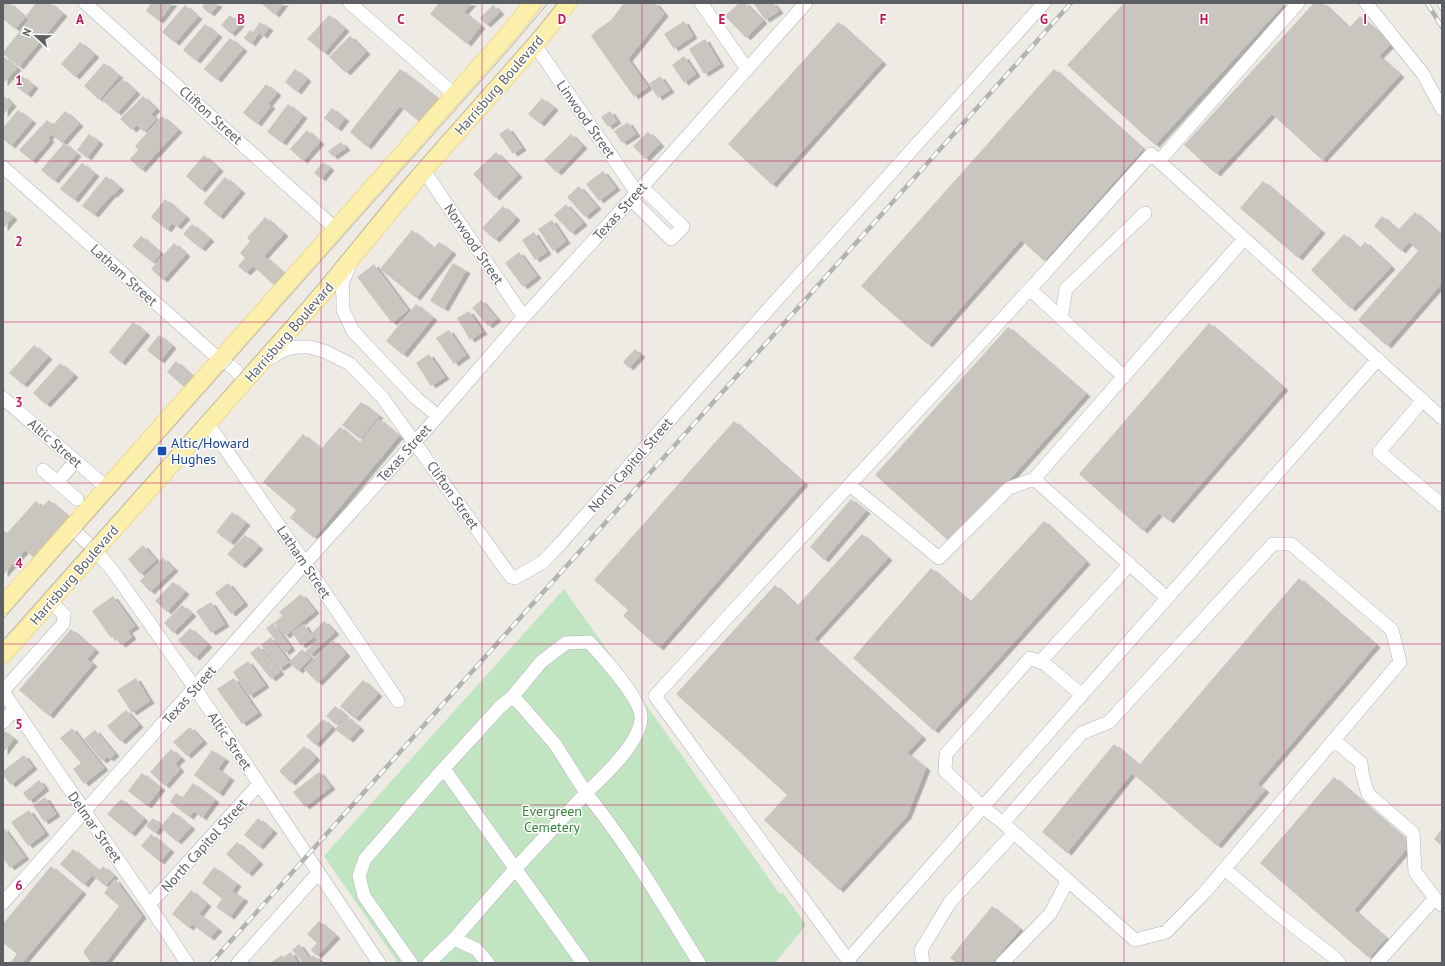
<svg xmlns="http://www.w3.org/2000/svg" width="1445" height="966" viewBox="0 0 1445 966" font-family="'PT Sans',sans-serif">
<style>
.green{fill:#c1e4c1}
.building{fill:#c9c6c0;filter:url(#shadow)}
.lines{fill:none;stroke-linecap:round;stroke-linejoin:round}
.minor-casing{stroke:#b1b4b8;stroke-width:14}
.major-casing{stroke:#eac560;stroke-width:18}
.minor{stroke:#fff;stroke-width:13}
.major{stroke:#fbefab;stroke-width:17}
.tram{stroke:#b2b3b3;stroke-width:1}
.rail-casing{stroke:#b2b3b3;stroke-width:4.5}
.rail{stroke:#fff;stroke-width:3;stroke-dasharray:9;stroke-linecap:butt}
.grid{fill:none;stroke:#c2185b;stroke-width:1;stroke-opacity:0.55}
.transit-dot{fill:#1a4fb4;stroke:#fff;stroke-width:1.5}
.labels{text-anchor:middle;stroke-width:3;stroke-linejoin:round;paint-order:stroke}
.street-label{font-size:14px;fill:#5c5f63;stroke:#fff}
.transit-label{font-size:14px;fill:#164399;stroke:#fff;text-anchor:start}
.park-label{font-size:14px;fill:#3a843e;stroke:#fff}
.grid-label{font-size:13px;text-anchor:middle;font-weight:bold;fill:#c2185b;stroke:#fff;stroke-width:3;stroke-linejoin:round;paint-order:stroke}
</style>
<defs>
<filter id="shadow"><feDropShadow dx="4.5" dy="2.5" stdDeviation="0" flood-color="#0004"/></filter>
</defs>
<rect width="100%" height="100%" fill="#edebe4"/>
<path class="green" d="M 564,589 L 779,893 L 783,893 L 806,925 L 775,963 L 398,963 L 324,856 Z"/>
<path class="building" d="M 3,3 L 9,3 L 25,17 L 36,3 L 50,3 L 63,14 L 19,67 L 3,54 L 3,52 L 29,20 L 25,17 L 15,29 L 3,19 Z
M 151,3 L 173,3 L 159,21 L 146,11 Z
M 205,3 L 216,3 L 218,5 L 210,14 L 202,7 Z
M 264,3 L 284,3 L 275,15 L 262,4 Z
M 439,3 L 472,3 L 464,12 L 481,26 L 467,44 L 430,14 Z
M 624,3 L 655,3 L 664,14 L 628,59 L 648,87 L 634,97 L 591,36 L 597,30 L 611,20 Z
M 739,3 L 745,3 L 763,21 L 746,38 L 725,16 Z
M 753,3 L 773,3 L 779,11 L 765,20 Z
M 1124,3 L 1285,3 L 1155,145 L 1067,65 Z
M 1314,3 L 1323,3 L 1349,28 L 1360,16 L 1391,44 L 1379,56 L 1400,75 L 1322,160 L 1272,114 L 1216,174 L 1184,145 Z
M 185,5 L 198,17 L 175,43 L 162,32 Z
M 493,5 L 500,12 L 486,25 L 480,18 Z
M 230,15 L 240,24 L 231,34 L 221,25 Z
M 329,15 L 345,29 L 324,53 L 307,39 Z
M 684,21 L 693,36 L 674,49 L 664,34 Z
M 260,22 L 269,28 L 263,36 L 259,33 L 251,44 L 244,38 L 250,30 L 253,32 Z
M 838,22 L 882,62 L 772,185 L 728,144 Z
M 205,24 L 218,35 L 196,61 L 183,50 Z
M 350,36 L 366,52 L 346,73 L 329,57 Z
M 230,38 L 243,49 L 217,80 L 204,69 Z
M 705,39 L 720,64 L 704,74 L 689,49 Z
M 80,42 L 95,55 L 75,77 L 61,64 Z
M 3,56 L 17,68 L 3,84 Z
M 684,56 L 696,74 L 684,83 L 672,65 Z
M 104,63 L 119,76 L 99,100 L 84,86 Z
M 295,69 L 307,79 L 297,92 L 285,82 Z
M 400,69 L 441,101 L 422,124 L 400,106 L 367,147 L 350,132 Z
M 1054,69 L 1143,149 L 1044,261 L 1021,240 L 928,345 L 861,286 Z
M 22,76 L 34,86 L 27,95 L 14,85 Z
M 660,76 L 670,90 L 658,98 L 649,84 Z
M 122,79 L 136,92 L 117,113 L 102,100 Z
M 266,84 L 277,93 L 268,104 L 271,106 L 257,124 L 243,113 Z
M 3,95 L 12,104 L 3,115 Z
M 143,96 L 156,109 L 151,114 L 156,119 L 144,132 L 137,125 L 132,130 L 120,119 Z
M 542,98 L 554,108 L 540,124 L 528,114 Z
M 288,104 L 303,116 L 282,143 L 267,132 Z
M 332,108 L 345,119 L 337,129 L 324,118 Z
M 18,110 L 32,121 L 11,146 L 3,139 L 3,128 Z
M 65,111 L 79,124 L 62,143 L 51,134 L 48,138 L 50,140 L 32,161 L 19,150 L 47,120 L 53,125 Z
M 610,111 L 617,121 L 608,127 L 601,117 Z
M 162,116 L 178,130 L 141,170 L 130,159 L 138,150 L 135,146 Z
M 628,122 L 636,134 L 622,143 L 614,131 Z
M 508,128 L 522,148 L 513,154 L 499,134 Z
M 307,130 L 320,142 L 303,161 L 290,149 Z
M 648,132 L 660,144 L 645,159 L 633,146 Z
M 89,134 L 99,142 L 87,158 L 77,150 Z
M 571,134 L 583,146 L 557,173 L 544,160 Z
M 341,142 L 346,148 L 333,157 L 328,151 Z
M 64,143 L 77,154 L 54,181 L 41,170 Z
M 496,152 L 518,175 L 495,198 L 473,174 Z
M 204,155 L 219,169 L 201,190 L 186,176 Z
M 323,162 L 330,168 L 321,179 L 314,173 Z
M 82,163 L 95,174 L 74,200 L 60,189 Z
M 603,171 L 616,188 L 599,201 L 586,184 Z
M 106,176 L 120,188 L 113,195 L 112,194 L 94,215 L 82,206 Z
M 225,177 L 241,191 L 219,217 L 203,203 Z
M 1263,181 L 1321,231 L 1298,258 L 1240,208 Z
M 579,186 L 597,207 L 585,217 L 567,197 Z
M 165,199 L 186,217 L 177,227 L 172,223 L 167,230 L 151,217 Z
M 566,204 L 583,223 L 571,233 L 554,215 Z
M 503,206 L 516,218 L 495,240 L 482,228 Z
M 3,209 L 13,217 L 3,229 Z
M 1415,212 L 1442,236 L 1442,265 L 1440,268 L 1442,270 L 1442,283 L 1387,346 L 1358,320 L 1418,251 L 1409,242 L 1401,251 L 1374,226 L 1382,216 L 1398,230 Z
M 265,217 L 284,234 L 264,256 L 285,274 L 275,286 L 253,266 L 246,273 L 238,266 L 245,258 L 240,253 L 250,241 L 247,238 Z
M 552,220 L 566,241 L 553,251 L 538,229 Z
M 192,224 L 210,239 L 201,249 L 183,234 Z
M 412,230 L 434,248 L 439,242 L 452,252 L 416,298 L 380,269 Z
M 534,232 L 547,252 L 535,260 L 522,240 Z
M 1344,234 L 1359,248 L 1365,242 L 1391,267 L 1351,309 L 1311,270 Z
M 141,236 L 161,253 L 153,263 L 132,246 Z
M 174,243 L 186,254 L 163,280 L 151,269 Z
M 519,252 L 537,276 L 523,287 L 505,263 Z
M 453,263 L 466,271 L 444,309 L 430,301 Z
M 374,264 L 408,310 L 392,323 L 357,277 Z
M 481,300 L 497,319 L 488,326 L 472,308 Z
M 416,304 L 433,318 L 403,355 L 386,341 Z
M 469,311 L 483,332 L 470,340 L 457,318 Z
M 133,322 L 146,333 L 121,363 L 109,352 Z
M 1209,323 L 1284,388 L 1169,521 L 1159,513 L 1143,531 L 1079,474 Z
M 1008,327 L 1086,394 L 952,544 L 875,475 Z
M 449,330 L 466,355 L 454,364 L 436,338 Z
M 159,335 L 172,346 L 160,361 L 147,350 Z
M 34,345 L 48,357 L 23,385 L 9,373 Z
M 635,349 L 641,355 L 629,368 L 623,362 Z
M 429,354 L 445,377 L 431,386 L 416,363 Z
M 176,361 L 193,377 L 184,387 L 167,372 Z
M 60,363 L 74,375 L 46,405 L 33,393 Z
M 361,402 L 379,416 L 360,439 L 342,425 Z
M 379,419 L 399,436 L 314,538 L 290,518 L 296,510 L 263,482 L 303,434 L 321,449 L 340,427 L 359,443 Z
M 734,421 L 804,483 L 659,648 L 623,616 L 628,610 L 594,580 Z
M 851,499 L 866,511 L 824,560 L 810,547 Z
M 49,500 L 70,518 L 34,558 L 25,550 L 3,575 L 3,530 L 7,533 L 36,501 L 42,507 Z
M 232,512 L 246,523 L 230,543 L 216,532 Z
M 1044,521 L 1086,562 L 934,731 L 853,658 L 931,568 L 970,602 Z
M 862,534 L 888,558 L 814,639 L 922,737 L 907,753 L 926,768 L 907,816 L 839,890 L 764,820 L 787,795 L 676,694 L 775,585 L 797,606 Z
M 245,535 L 259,547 L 241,566 L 227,554 Z
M 143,545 L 156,560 L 140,574 L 128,559 Z
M 163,558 L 174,569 L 150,592 L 140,581 Z
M 1299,578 L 1376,645 L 1257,784 L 1265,790 L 1217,846 L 1132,773 L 1067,853 L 1042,832 L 1114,744 L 1139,765 Z
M 173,582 L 185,592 L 167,612 L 155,601 Z
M 228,583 L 244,603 L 231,614 L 215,593 Z
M 301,594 L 315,611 L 285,636 L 274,623 L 282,616 L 279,612 Z
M 113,596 L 135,626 L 128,631 L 132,637 L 121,645 L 114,636 L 111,638 L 92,611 Z
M 211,602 L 225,624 L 211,633 L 196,611 Z
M 182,605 L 192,614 L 173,633 L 164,623 Z
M 324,621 L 335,632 L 310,655 L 306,651 L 317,640 L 311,634 Z
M 273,623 L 291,648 L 285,653 L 266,628 Z
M 304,624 L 313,638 L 301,646 L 292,632 Z
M 190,628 L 208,645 L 195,658 L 178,640 Z
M 71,629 L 95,650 L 87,659 L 93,664 L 49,716 L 19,690 Z
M 271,637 L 289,662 L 279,669 L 261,645 Z
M 333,640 L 346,654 L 318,683 L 304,669 Z
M 259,646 L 280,672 L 271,679 L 250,653 Z
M 302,649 L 311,658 L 298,671 L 289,662 Z
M 248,661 L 265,685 L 249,696 L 233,672 Z
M 136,678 L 150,701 L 132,713 L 117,690 Z
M 234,678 L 258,713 L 242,724 L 217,689 Z
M 363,680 L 378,694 L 355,719 L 340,706 Z
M 335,706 L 345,715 L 336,725 L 326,716 Z
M 126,710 L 139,725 L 121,742 L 107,726 Z
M 346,716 L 360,728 L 349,740 L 335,729 Z
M 323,719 L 332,727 L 315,745 L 306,736 Z
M 190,727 L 203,741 L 187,756 L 173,742 Z
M 72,728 L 104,768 L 84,784 L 73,769 L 81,763 L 60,738 Z
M 3,730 L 14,739 L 3,753 Z
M 95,730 L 115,754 L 109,759 L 107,757 L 102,761 L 84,739 Z
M 304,746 L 316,758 L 291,783 L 279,771 Z
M 171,749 L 181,758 L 175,764 L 180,769 L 165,786 L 150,772 Z
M 212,750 L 225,759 L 218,769 L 230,778 L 219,794 L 194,775 Z
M 24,755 L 33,767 L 11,785 L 3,775 L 3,771 Z
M 319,772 L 331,787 L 305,807 L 293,792 Z
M 142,773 L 161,788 L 147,806 L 128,791 Z
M 1334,777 L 1411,844 L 1354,910 L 1386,938 L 1369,958 L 1260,863 Z
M 39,780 L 45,788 L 29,801 L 23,793 Z
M 193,783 L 215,800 L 202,818 L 194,811 L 189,817 L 170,802 L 176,793 L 182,798 Z
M 45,797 L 56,814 L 44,822 L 33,805 Z
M 121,799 L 144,819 L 131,834 L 107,814 Z
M 29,810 L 45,833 L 28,846 L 11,822 Z
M 173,812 L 191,827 L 177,842 L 160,827 Z
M 153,818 L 161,825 L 155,833 L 146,826 Z
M 258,818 L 273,831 L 259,847 L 244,835 Z
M 3,827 L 25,857 L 10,868 L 3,858 Z
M 1442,829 L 1442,846 L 1434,839 Z
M 151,834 L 170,850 L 160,862 L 141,846 Z
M 237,842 L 259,862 L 248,874 L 226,854 Z
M 73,849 L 99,871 L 103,866 L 114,876 L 105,886 L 92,875 L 84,885 L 60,864 Z
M 51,866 L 82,892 L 22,963 L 10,963 L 17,954 L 3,943 L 3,924 Z
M 214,867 L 237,884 L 232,891 L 244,899 L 230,917 L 216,907 L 222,899 L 202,883 Z
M 115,879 L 142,916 L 105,963 L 91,963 L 83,952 L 119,906 L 104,893 Z
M 191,890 L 207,904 L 199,914 L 218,929 L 210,938 L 192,924 L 189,928 L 172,914 Z
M 992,906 L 1020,929 L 992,963 L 957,963 L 950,958 Z
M 319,921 L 336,936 L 317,956 L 311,950 L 317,943 L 307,934 Z
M 299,944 L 310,959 L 313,955 L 320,961 L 319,963 L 303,963 L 292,950 Z
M 291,952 L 298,963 L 270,963 L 282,955 L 283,957 Z"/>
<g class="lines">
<defs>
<path id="minor" d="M 85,3 L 336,229
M 350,3 L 455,95
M 701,3 L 747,69
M 1366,3 L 1423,74 L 1442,109
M 535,45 L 637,193
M 1159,161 L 1298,3
M 3,167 L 220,360 C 231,365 239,371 244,383
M 424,171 L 524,317
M 631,199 L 671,239 L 683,227 L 642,187
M 349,267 L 342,284 L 343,299 L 343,310 L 353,331 L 417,399 L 438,416
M 1030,289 L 1124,377
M 1061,319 L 1066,289 L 1145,213
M 269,359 L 284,350 L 297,347 L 309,347 L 324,351 L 350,364 L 382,397 L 511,577 L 515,578 L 543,562 L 561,543 L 710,374 L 1044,3
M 3,398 L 107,488
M 1423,400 L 1379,452 L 1442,505
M 208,424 L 305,563 L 398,701
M 43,470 L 77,499
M 57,482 L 76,461
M 850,485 L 939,558 L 1009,488 L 1034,479
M 71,528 L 95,550 L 113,571 L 195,688 L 379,963
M 1167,598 L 1034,479 L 1244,239
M 1040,662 L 1130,564
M 3,691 L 63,624 L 64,615 L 51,601
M 3,692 L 149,905 L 187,963
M 3,722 L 15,709
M 1334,740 L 1361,763 L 1362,773 L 1368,794 L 1413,833 L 1415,872 L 1435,898
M 444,769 L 583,963
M 1003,823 L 1135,940 L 1166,932 L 1205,892 L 1400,662 L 1392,630 L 1291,544 L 1273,544 L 1109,722 L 1082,733 L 1003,823 L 983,807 L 945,771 L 946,754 L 1030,658 L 1045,664 L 1082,695
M 1225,869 L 1274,911 L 1335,958 L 1339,963
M 3,903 L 305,563 L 432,423 L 524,317 L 642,187 L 806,3
M 149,905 L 259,784
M 454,939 L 476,949 L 488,963
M 848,960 L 1378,359
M 238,963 L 318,873
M 411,963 L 364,896 L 359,876 L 365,859 L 437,776 L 499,708 L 513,696 L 555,744 L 586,793 C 604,776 640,743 641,718 C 642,700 602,656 589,642 L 566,643 L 541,662 L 513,696
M 429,963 L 454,939 L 516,868 L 586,793 C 629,846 663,905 699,963
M 850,963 L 655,696 L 1042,276 L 1151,154 L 1442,418
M 923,963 L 921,950 L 950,902 L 1014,833
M 1002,963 L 1050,914 L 1068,880
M 1377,963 L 1435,898 L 1442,905"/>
<path id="major" d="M 3,605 L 510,32 L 533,3
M 3,655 L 322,294 L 431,162 L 535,45 L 568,3"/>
</defs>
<use href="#minor" class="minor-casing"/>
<use href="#major" class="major-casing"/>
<use href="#minor" class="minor"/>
<use href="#major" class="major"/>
<path class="tram" d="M 3,619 L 510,48 L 548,3
M 3,640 L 282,327 L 322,280 L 397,188 L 537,29 L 558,3"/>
<defs>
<path id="rail" d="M 1427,3 L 1442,27
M 1439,3 L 1442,9
M 211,963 L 1071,3"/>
</defs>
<use href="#rail" class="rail-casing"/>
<use href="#rail" class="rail"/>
</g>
<path class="grid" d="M 161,3 L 161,963M 321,3 L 321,963M 482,3 L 482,963M 642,3 L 642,963M 803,3 L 803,963M 963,3 L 963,963M 1124,3 L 1124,963M 1284,3 L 1284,963M 3,161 L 1442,161M 3,322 L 1442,322M 3,483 L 1442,483M 3,644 L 1442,644M 3,805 L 1442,805"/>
<rect class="transit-dot" x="157" y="446" width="10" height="10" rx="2"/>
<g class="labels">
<g class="street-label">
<text transform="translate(499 85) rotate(-49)" y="5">Harrisburg Boulevard</text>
<text transform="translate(211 115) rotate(42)" y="5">Clifton Street</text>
<text transform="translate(586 119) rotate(55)" y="5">Linwood Street</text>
<text transform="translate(620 211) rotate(-48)" y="5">Texas Street</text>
<text transform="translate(474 244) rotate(56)" y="5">Norwood Street</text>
<text transform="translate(124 275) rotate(42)" y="5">Latham Street</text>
<text transform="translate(289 332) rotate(-49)" y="5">Harrisburg Boulevard</text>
<text transform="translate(55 443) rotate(41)" y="5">Altic Street</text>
<text transform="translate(404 453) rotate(-48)" y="5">Texas Street</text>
<text transform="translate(630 465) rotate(-49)" y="5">North Capitol Street</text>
<text transform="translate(453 495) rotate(55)" y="5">Clifton Street</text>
<text transform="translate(304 562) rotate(56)" y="5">Latham Street</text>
<text transform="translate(74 575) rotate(-49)" y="5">Harrisburg Boulevard</text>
<text transform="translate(189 695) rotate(-49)" y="5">Texas Street</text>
<text transform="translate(230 741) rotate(56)" y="5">Altic Street</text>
<text transform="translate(95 827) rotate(55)" y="5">Delmar Street</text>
<text transform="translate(204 845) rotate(-48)" y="5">North Capitol Street</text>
</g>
<g class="transit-label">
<text x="171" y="448">Altic/Howard<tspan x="171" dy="16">Hughes</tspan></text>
</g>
<g class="park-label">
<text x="552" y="816">Evergreen<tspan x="552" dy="16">Cemetery</tspan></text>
</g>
</g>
<g class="grid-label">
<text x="80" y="24">A</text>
<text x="241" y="24">B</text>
<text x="401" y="24">C</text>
<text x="562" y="24">D</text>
<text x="722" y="24">E</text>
<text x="883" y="24">F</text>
<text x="1044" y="24">G</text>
<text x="1204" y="24">H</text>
<text x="1365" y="24">I</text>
<text x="19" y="85">1</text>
<text x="19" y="246">2</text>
<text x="19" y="407">3</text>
<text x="19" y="568">4</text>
<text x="19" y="729">5</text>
<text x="19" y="890">6</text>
</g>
<rect width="1445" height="966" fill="none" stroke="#5c5f63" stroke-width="8"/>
<g transform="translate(36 36) rotate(292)" stroke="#ffffff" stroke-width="3" paint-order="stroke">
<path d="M0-3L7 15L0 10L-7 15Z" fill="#5c5f63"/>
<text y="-6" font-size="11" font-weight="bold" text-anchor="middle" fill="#5c5f63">N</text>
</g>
</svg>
